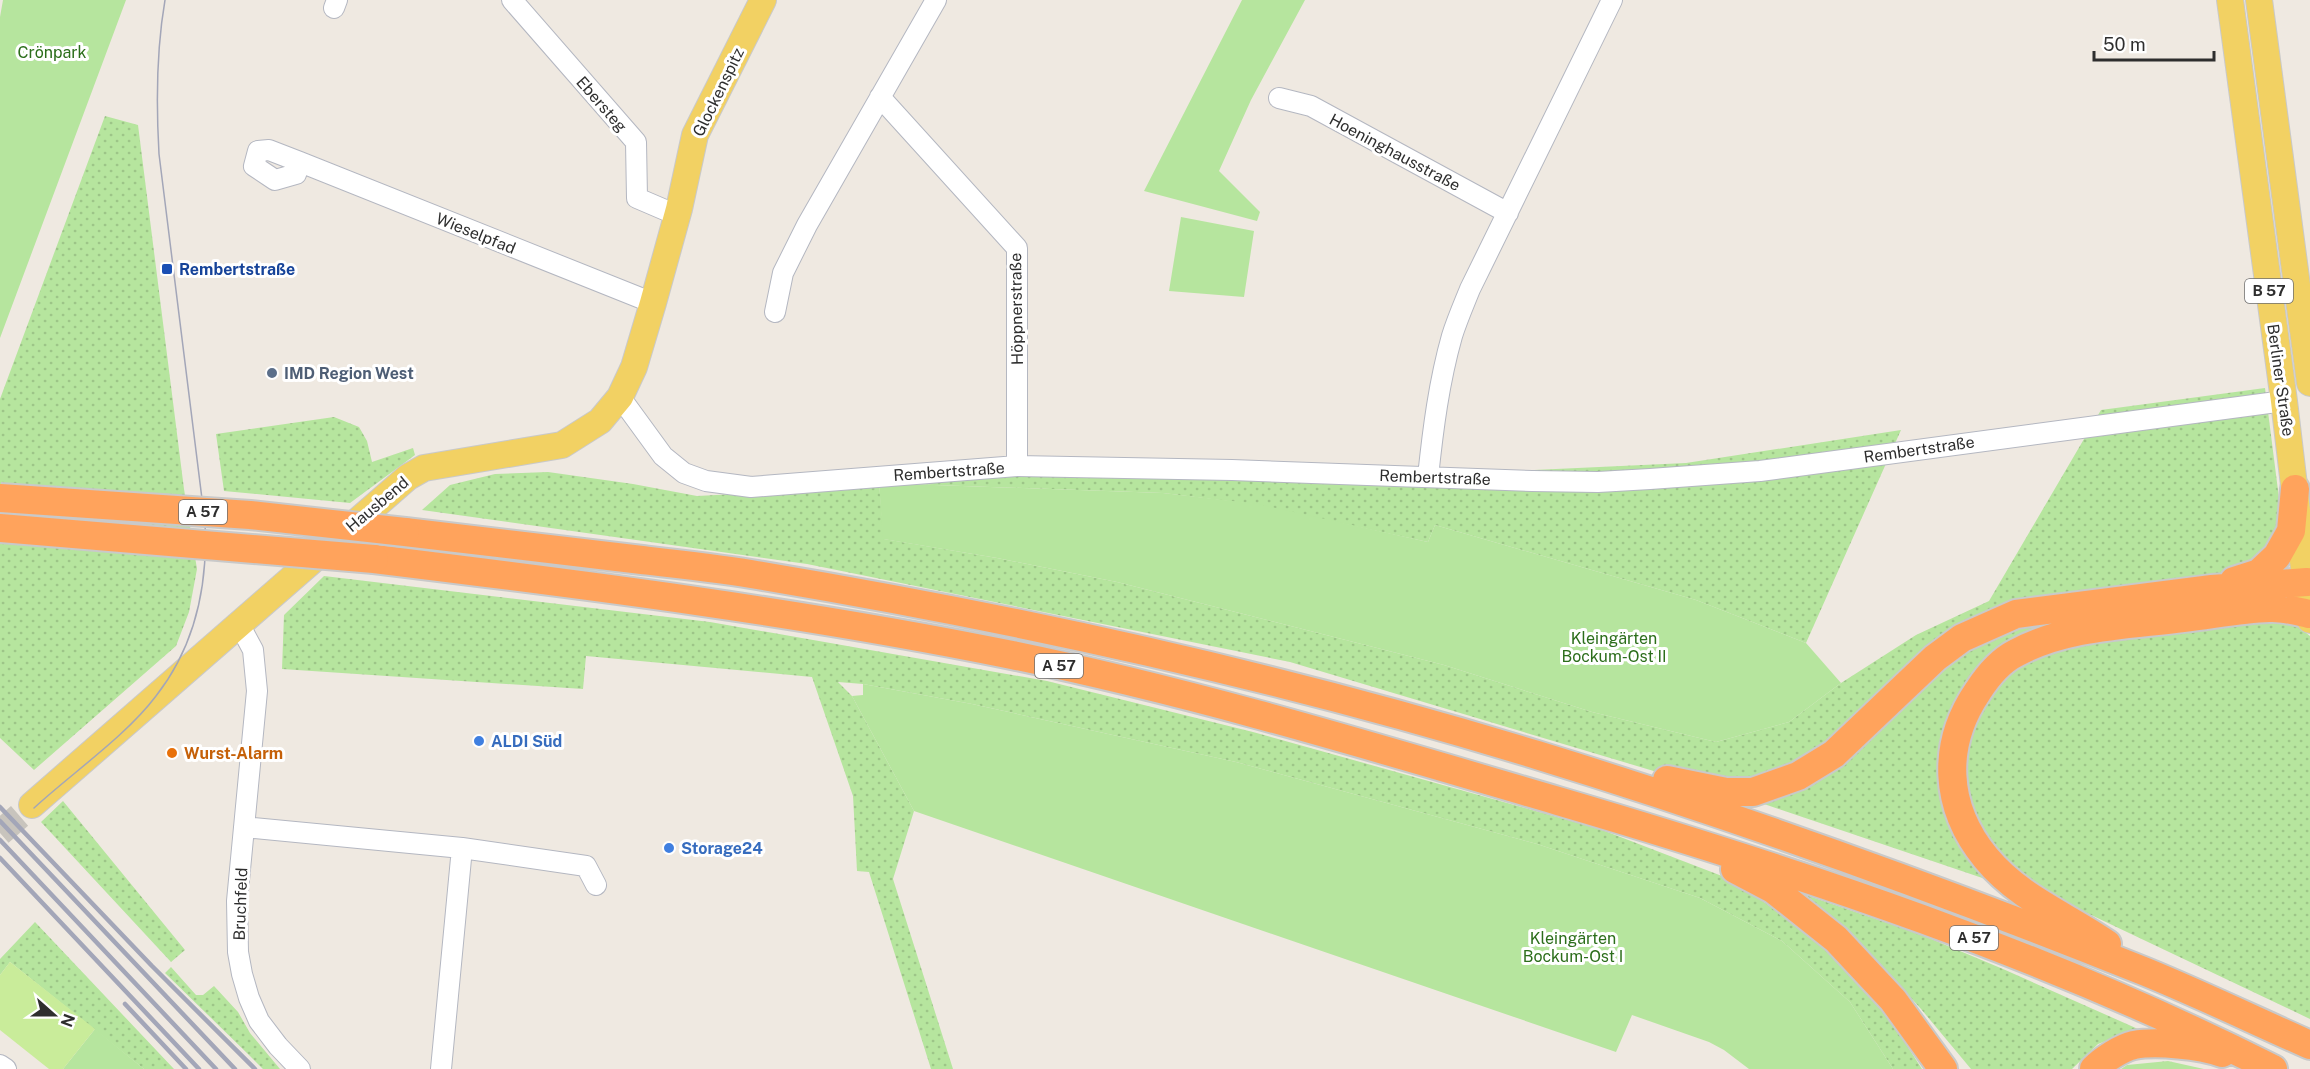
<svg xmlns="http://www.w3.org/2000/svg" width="2310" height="1069" viewBox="0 0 2310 1069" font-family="'Public Sans',sans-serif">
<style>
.grass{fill:url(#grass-dots)}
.forest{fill:url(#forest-crowns)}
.park{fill:#b6e59e}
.pitch{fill:#c9ec9a}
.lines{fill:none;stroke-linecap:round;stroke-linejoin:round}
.major-tunnel{stroke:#c8c4bd;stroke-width:26;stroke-dasharray:26 13;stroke-linecap:butt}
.minor-casing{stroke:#b4b7c1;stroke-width:22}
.major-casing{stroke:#c9c9c9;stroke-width:28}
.highway-casing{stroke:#c9c9c9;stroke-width:32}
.minor{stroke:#fff;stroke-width:20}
.major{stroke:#f2d163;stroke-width:26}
.highway{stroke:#ffa35c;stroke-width:28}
.tram{stroke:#a3a6b8;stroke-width:1.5}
.rail{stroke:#a3a6b8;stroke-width:4.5}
.highway-bridge-casing{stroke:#c9c9c9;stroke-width:32;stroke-linecap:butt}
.highway-bridge{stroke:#ffa35c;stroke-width:28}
.transit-dot{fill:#1a4fb4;stroke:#fff;stroke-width:2}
.service-dot{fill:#5c6f8a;stroke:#fff;stroke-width:2}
.shop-dot{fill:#3f7fe0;stroke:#fff;stroke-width:2}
.food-dot{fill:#e8710a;stroke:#fff;stroke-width:2}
.labels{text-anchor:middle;stroke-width:6;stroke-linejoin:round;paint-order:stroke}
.shield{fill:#fff;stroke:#6d6d6d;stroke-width:1.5}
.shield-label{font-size:15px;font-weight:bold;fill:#2e2e2e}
.park-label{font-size:16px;fill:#2c6e1b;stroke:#fff}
.street-label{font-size:16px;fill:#2e2e2e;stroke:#fff}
.transit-label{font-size:16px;font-weight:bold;fill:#164399;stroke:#fff;text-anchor:start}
.service-label{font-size:16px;font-weight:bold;fill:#4e5e75;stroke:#fff;text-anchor:start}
.shop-label{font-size:16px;font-weight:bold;fill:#366cbe;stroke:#fff;text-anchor:start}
.food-label{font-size:16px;font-weight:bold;fill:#c56008;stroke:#fff;text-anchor:start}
</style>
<defs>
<pattern id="grass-dots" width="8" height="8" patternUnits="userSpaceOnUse" patternTransform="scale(1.5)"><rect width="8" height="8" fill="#b6e59e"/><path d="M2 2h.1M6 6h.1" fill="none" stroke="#9dc588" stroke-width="1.8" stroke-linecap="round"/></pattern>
<pattern id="forest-crowns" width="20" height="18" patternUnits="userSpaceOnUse" patternTransform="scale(1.5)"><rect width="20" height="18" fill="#b6e59e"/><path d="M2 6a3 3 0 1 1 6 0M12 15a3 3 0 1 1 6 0" fill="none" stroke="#9dc588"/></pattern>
</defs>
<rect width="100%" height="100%" fill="#efe9e1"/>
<path class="grass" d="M 105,116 L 138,125 L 184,489 L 197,569 L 189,612 L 176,646 L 34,770 L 0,738 L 0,399 Z
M 2265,388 L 2295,624 L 2310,636 L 2310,1019 L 2089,914 L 1767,805 L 1290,662 L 807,564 L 422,510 L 450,485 L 495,474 L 548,472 L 633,484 L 697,496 L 792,491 L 1008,473 L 1392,484 L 1524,489 L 1534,470 L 1686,463 L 1901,430 L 1806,643 L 1696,600 L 1435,525 L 1428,542 L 1252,504 L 1163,493 L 879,483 L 884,539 L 997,558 L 1117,582 L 1444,665 L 1592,712 L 1716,742 L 1789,722 L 1841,683 L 1916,635 L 1989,601 L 2101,410 Z
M 334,417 L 359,427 L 367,441 L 372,462 L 413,448 L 415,455 L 350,503 L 224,491 L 216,434 Z
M 324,576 L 710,622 L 1047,681 L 1253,732 L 1597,828 L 1735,881 L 1825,946 L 1886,1013 L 1922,1069 L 1893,1069 L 1850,1002 L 1782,941 L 1700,898 L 1537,844 L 1236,762 L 972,704 L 863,684 L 838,682 L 852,696 L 914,811 L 893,879 L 953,1069 L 931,1069 L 869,872 L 857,871 L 853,796 L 812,677 L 586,656 L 583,689 L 282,669 L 284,615 Z
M 63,801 L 185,950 L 171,962 L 41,822 Z
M 1806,895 L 1917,933 L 2003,969 L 2138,1029 L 2098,1044 L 2072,1069 L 1971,1069 L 1921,1009 L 1858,940 Z
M 35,922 L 174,1069 L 144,1069 L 10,962 L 0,975 L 0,959 Z
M 171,967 L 196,995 L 203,995 L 214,986 L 238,1012 L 250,1033 L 280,1069 L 263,1069 L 250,1056 L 165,973 Z"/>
<path class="forest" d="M 2168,1061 L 2204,1069 L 2121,1069 L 2127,1065 Z"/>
<path class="park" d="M 3,0 L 126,0 L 0,338 L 0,17 Z
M 1242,0 L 1305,0 L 1251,100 L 1219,171 L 1260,212 L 1257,221 L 1144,191 Z
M 1181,217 L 1254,231 L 1244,297 L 1169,291 Z
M 879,483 L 1163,493 L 1258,504 L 1428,542 L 1435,525 L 1696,600 L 1806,643 L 1841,683 L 1789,722 L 1716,742 L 1592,712 L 1444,665 L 1117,582 L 997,558 L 883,539 Z
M 863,684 L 972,704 L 1236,762 L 1537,844 L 1700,898 L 1782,941 L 1850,1002 L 1893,1069 L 1749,1069 L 1724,1050 L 1709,1042 L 1632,1015 L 1616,1052 L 914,811 L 852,696 L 863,695 Z
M 95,1029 L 144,1069 L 63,1069 Z"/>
<path class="pitch" d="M 10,962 L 95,1029 L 63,1069 L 49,1069 L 0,1030 L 0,975 Z"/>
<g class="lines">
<path class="major-tunnel" d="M 0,833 L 32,805"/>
<defs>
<path id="minor" d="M 512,0 L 636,142 L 637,198 L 665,210
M 334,8 L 337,0
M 880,97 L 1017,248 L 1017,466
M 1279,98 L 1311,106 L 1508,213
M 300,162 L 296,174 L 275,180 L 254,166 L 258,151 L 269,150 L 300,162 L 653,303
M 775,312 L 783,273 L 807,225 L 936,0
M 620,397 L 663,456 L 684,473 L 706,481 L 751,487 L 1017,466 L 1232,470 L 1532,481 L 1598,482 L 1650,479 L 1760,471 L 2284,401
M 1428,477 C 1433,429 1439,382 1452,336 C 1457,320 1464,304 1470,289 L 1612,0
M 239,624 L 253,650 L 257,691 L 237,901 L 238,952 L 242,974 L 249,998 L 259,1021 L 278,1046 L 300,1069
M 244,827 L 462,848 L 586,866 L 596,885
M 0,1065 L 6,1069
M 441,1069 L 462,848"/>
<path id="major" d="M 2230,0 L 2284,401 L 2310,620
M 2259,0 L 2310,383
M 32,805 L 408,477 L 424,468 L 562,445 L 600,421 L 620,397 L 634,367 L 653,303 L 679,209 L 695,135 L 763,0"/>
<path id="highway" d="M 405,532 C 484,541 563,550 642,560 C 678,564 715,568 751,574 C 1016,618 1280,676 1537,755 C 1743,818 1946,892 2146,972 C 2202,995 2256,1021 2310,1045
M 374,559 C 587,585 801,612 1012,655 C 1197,693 1377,748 1558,801 C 1803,873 2045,954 2273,1069
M 2234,581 L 2259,573 L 2277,556 L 2291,531 L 2295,489
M 1667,780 L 1726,792 L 1753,792 L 1798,776 L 1834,754 L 1935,658 L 1962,638 L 2016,614 L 2212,589 L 2307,582
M 1735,869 L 1773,889 L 1836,939 L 1893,1000 L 1943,1069
M 2107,944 C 2065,915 2019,898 1986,858 C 1944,807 1941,745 1978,691 C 1987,677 2000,661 2016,653 C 2065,626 2128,625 2183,618 C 2211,615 2240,609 2269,608 C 2282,607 2296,611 2309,614
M 2094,1069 C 2103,1060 2121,1048 2134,1045 C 2156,1041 2201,1045 2222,1053"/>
</defs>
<use href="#minor" class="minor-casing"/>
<use href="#major" class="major-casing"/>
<use href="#highway" class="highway-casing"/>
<use href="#minor" class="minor"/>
<use href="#major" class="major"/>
<use href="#highway" class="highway"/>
<path class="tram" d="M 34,808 C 72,773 126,736 156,696 C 195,646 208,585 205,523 L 159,154 C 156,102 156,52 165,0"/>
<path class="rail" d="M 0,807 L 152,966 L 255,1069
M 0,821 L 235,1069
M 0,840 L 216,1069
M 0,858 L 199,1069
M 125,1004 L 186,1069"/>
<defs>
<path id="highway-bridge" d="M 0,498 L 250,515 L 405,532
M 0,528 L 374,559"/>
</defs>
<use href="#highway-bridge" class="highway-bridge-casing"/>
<use href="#highway-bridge" class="highway-bridge"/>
</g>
<rect class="transit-dot" x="161" y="263" width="12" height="12" rx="3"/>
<circle class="service-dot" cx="272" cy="373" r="6"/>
<g class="shop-dot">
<circle cx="479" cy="741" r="6"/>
<circle cx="669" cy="848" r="6"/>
</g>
<circle class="food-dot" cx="172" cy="753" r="6"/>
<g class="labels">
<g class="shield">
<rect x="2245" y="279" width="48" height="24" rx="4.5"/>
<rect x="179" y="500" width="48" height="24" rx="4.5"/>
<rect x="1035" y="654" width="48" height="24" rx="4.5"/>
<rect x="1950" y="926" width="48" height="24" rx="4.5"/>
</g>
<g class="shield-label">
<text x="2269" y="296">B 57</text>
<text x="203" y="517">A 57</text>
<text x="1059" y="671">A 57</text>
<text x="1974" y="943">A 57</text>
</g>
<g class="park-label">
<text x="52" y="58">Crönpark</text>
<text x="1614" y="644">Kleingärten<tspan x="1614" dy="18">Bockum-Ost II</tspan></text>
<text x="1573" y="944">Kleingärten<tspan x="1573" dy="18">Bockum-Ost I</tspan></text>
</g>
<g class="street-label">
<text transform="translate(718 92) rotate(-64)" y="6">Glockenspitz</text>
<text transform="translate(602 104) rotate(49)" y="6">Ebersteg</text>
<text transform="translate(1395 152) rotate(28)" y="6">Hoeninghausstraße</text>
<text transform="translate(476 233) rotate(22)" y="6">Wieselpfad</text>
<text transform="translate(1016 309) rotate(-91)" y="6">Höppnerstraße</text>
<text transform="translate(2281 380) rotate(82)" y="6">Berliner Straße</text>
<text transform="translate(1919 449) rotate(-8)" y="6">Rembertstraße</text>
<text transform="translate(949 471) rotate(-4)" y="6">Rembertstraße</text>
<text transform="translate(1435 477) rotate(2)" y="6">Rembertstraße</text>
<text transform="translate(377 504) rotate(-40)" y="6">Hausbend</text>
<text transform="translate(240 904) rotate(-88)" y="6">Bruchfeld</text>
</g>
<g class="transit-label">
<text x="179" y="275">Rembertstraße</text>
</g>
<g class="service-label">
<text x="284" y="379">IMD Region West</text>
</g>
<g class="shop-label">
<text x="491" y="747">ALDI Süd</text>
<text x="681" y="854">Storage24</text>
</g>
<g class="food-label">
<text x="184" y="759">Wurst-Alarm</text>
</g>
</g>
<g transform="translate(54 1015) rotate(111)" stroke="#ffffff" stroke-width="4.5" paint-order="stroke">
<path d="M0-4.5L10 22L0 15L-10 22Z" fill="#2e2e2e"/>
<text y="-9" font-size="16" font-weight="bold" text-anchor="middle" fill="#2e2e2e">N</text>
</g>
<path d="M2094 51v9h120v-9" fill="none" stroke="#2e2e2e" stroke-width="3"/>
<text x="2103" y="51" font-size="18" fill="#2e2e2e" stroke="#ffffff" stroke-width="4.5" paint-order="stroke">50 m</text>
</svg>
